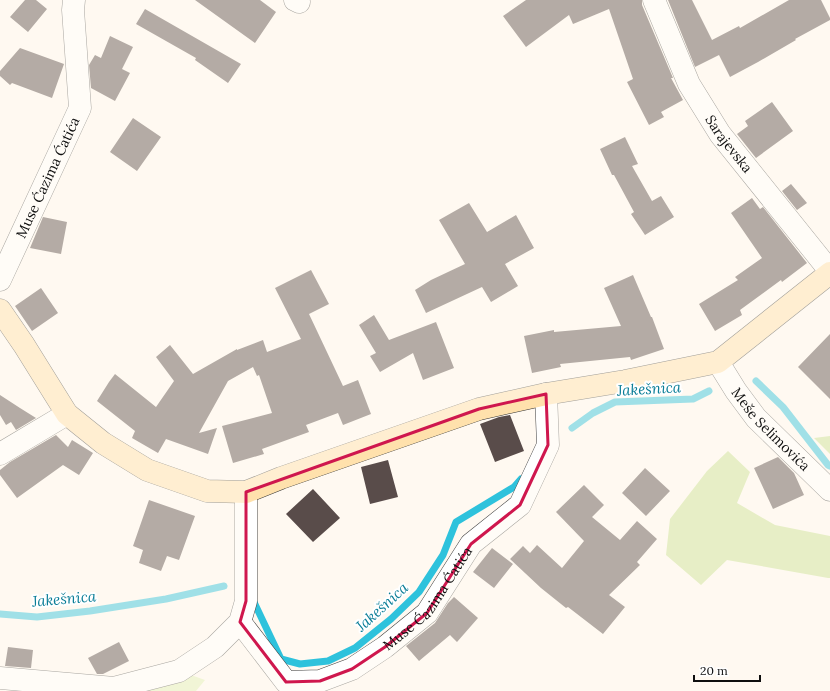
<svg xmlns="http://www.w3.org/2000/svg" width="830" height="691" viewBox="0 0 830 691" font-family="Lora,serif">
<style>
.green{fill:#e1efb5}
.forest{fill:#cae193}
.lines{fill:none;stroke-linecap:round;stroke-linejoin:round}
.stream{stroke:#2ec2dc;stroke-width:7}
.building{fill:#594c4a}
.street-casing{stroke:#424242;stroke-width:23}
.secondary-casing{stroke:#313131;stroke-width:23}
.street{stroke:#fff;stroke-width:22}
.secondary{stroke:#ffe1ac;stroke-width:22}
.marked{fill:none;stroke:#cf174e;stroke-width:3;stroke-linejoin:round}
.labels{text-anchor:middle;stroke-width:4;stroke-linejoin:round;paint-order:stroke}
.street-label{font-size:14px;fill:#0f0f0f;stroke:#fff}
.water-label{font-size:15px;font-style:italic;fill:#0a7d97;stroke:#fff}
</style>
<rect width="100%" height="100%" fill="#fff9f1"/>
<path class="green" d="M 191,675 L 205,680 L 196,691 L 143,691 Z"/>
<path class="forest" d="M 830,436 L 830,454 L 814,438 Z
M 728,451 L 750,472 L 737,503 L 775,525 L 830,536 L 830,578 L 828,578 L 727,560 L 701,585 L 666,555 L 670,519 L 707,471 Z"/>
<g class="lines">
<path class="stream" d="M 756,381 L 783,407 L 828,465 L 830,466
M 572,428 L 593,413 L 615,402 L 693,399 L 709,391
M 252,598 L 281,659 L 300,664 L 328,661 L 355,648 L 391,619 L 419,592 L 443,555 L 456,522 L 514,487 L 521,479
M 0,614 L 37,617 L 90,611 L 166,599 L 224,586"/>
</g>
<path class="building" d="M 25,0 L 36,0 L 47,9 L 28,32 L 10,17 Z
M 195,0 L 260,0 L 276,12 L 255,43 Z
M 526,0 L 642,0 L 642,5 L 673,78 L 671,78 L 683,100 L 661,112 L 664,117 L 649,125 L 627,82 L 633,79 L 609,9 L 573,24 L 569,15 L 526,47 L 503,16 Z
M 668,0 L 692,0 L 712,40 L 739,26 L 740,28 L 789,0 L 821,0 L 830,18 L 830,20 L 795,39 L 796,40 L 758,62 L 730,77 L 719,55 L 695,67 Z
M 145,9 L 241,64 L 228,83 L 195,60 L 196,58 L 136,24 Z
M 110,36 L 133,47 L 122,69 L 130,73 L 115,101 L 91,88 L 89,65 L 95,55 L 101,58 Z
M 20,48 L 64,64 L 52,98 L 12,83 L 10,85 L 0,76 L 0,71 Z
M 772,102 L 793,131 L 756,158 L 737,134 L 748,126 L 745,121 Z
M 133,118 L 161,137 L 137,171 L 110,152 Z
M 625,137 L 638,164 L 632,166 L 652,201 L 661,196 L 674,217 L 645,235 L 631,214 L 634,212 L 614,175 L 612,175 L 600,149 Z
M 791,184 L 807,203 L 797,210 L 782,191 Z
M 752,198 L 760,209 L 763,207 L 807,263 L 782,282 L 781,280 L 740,310 L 742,315 L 715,331 L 699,304 L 738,280 L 735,277 L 762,258 L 731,213 Z
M 469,203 L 487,232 L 516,215 L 534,248 L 505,264 L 518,286 L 491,302 L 482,287 L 426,313 L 415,290 L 431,280 L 465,264 L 439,220 Z
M 43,217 L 67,222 L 61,254 L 30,248 Z
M 311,270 L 329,304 L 309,314 L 343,386 L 358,380 L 371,414 L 343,425 L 338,413 L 306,425 L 309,432 L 262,449 L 264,454 L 233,463 L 222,426 L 272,413 L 259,375 L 257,376 L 253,367 L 228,381 L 199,433 L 217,428 L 208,454 L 166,439 L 158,453 L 132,438 L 135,431 L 97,401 L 109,382 L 115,374 L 156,407 L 174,381 L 156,357 L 170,345 L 193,374 L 237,349 L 237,350 L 263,340 L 267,352 L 301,339 L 275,288 Z
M 633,275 L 651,317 L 652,317 L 664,349 L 631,360 L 630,357 L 560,364 L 561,367 L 532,373 L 524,336 L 554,330 L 554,332 L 621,326 L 604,288 Z
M 41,288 L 58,313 L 32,331 L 15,306 Z
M 374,315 L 389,340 L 436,322 L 454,368 L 423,380 L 413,353 L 380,372 L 370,356 L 376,353 L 359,325 Z
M 830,334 L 830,399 L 798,367 Z
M 0,395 L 20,408 L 36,418 L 16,430 L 11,422 L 6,425 L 0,415 Z
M 510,415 L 524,451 L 495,462 L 480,424 L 499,417 Z
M 56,435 L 68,447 L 72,440 L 93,453 L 79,475 L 63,465 L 17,498 L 0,475 L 0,470 L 10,462 Z
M 778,457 L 794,473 L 804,495 L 773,509 L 754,468 Z
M 388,460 L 398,497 L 370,504 L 361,467 Z
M 645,468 L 670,491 L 646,516 L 622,493 Z
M 584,485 L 604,505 L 592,517 L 620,540 L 637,521 L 657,539 L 637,562 L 640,565 L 609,595 L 625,607 L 603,634 L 568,607 L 566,608 L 541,588 L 510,559 L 523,546 L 530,553 L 537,545 L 562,568 L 584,541 L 556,512 Z
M 313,489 L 340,518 L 313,542 L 286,514 Z
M 149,500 L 195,516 L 179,560 L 167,556 L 161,571 L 139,563 L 143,550 L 133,546 Z
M 492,548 L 513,564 L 494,588 L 473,572 Z
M 454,597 L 478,618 L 457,642 L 450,635 L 419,661 L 406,646 L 435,623 L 448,603 Z
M 119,642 L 129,661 L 103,674 L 97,674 L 88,658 Z
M 8,647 L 33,650 L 31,668 L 5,666 Z"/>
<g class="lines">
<defs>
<g id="street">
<path d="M 295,0 L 299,2"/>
<path id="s1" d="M 654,0 L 689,84 L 720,134 L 830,271"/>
<path id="s2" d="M 0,280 L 80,108 L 73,10 L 74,0"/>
<path id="s3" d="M 718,362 L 736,391 L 756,418 L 830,490"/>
<path d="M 0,454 L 67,414"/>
<path id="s4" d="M 240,622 L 286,682 L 320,681 L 352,669 L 385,647 L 427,613 L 471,544 L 520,505 L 548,445 L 546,394"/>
<path d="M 0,678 L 114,688 L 179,671 L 215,647 L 240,622 L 246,601 L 246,492"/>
</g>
<path id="secondary" d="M 0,310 L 24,345 L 67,414 L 103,443 L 147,470 L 207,491 L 246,492 L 281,478 L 479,409 L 546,394 L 625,381 L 718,362 L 830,273"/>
</defs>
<use href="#street" class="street-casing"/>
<use href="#secondary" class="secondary-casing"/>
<use href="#street" class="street"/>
<use href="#secondary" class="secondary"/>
</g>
<path d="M0 0H830V691H0ZM 546,394 L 548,445 L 520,505 L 471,544 L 427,613 L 385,647 L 352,669 L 320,681 L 286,682 L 240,622 L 246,601 L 246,492 L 479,409 Z" fill="#fff9f1" fill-opacity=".55" fill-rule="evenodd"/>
<path class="marked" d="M 546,394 L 548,445 L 520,505 L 471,544 L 427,613 L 385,647 L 352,669 L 320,681 L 286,682 L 240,622 L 246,601 L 246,492 L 479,409 Z"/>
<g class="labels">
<g class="street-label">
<text dy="5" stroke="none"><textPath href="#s1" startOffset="163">Sarajevska</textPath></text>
<text dy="5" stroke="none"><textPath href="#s2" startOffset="113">Muse Ćazima Ćatića</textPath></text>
<text dy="5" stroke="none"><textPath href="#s3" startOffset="86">Meše Selimovića</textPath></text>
<text dy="5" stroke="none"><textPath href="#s4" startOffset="249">Muse Ćazima Ćatića</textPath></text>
</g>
<g class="water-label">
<text transform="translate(649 389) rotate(-3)" y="5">Jakešnica</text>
<text transform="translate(64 599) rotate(-5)" y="5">Jakešnica</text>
<text transform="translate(382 607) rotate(-42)" y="5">Jakešnica</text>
</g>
</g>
<path d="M694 675v6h66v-6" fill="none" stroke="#0f0f0f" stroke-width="2"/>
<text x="700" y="675" font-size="12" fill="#0f0f0f" stroke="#ffffff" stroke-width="3" paint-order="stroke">20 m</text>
</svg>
